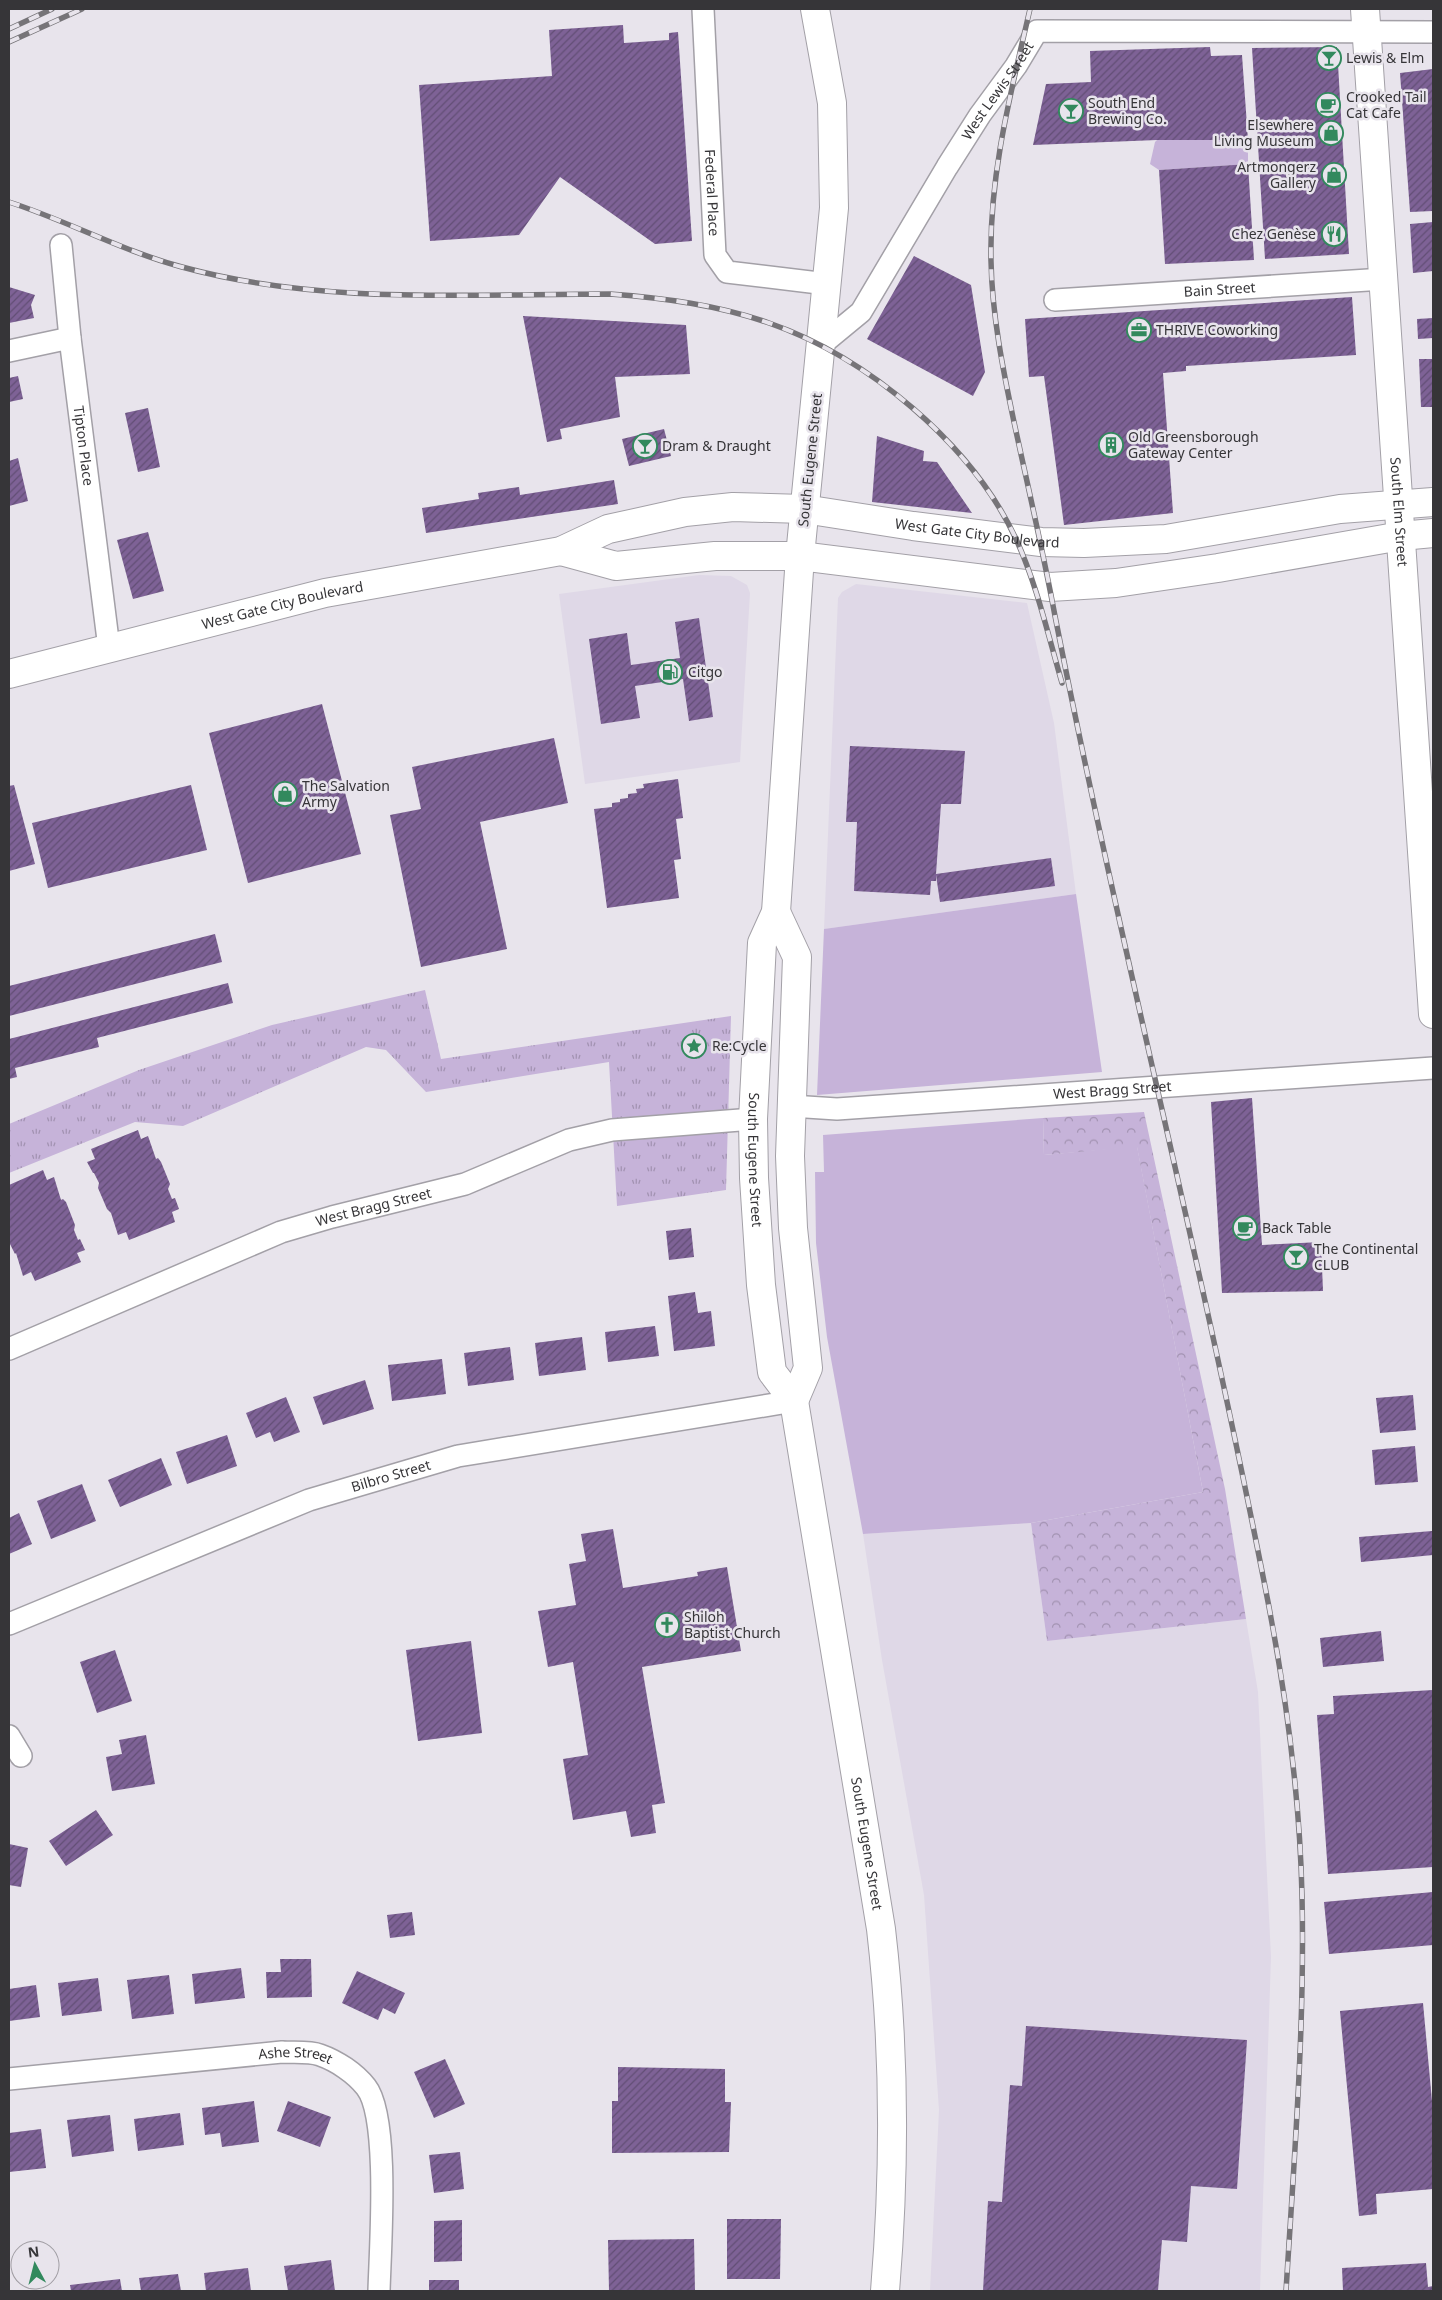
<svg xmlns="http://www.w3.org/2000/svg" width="1442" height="2300" viewBox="0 0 1442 2300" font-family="'Noto Sans',sans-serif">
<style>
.built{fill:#dfd8e7}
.green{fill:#c6b3d9}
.forest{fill:url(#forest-crowns)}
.park{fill:url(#park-tufts)}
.building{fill:url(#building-hatch)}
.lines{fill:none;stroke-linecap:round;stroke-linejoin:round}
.street-casing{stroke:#a3a0a7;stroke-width:24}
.secondary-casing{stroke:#a3a0a7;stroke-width:30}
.primary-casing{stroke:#a3a0a7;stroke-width:30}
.street{stroke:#fff;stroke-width:21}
.secondary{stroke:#fff;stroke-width:28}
.primary{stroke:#fff;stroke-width:28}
.rail-casing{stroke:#767478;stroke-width:5.5}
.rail{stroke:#e8e4ec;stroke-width:4;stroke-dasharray:11;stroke-linecap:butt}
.labels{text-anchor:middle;stroke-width:5;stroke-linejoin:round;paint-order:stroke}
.poi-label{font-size:14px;fill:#363538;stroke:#e8e4ec;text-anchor:start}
.street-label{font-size:14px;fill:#363538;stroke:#e8e4ec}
</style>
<defs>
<pattern id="forest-crowns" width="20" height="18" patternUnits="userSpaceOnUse" patternTransform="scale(1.25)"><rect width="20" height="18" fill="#c6b3d9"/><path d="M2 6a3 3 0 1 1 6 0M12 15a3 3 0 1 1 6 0" fill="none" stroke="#a292b1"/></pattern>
<pattern id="park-tufts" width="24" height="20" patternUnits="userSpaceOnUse" patternTransform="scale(1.25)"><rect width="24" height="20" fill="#c6b3d9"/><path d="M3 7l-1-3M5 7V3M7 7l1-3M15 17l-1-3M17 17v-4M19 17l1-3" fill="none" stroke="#a292b1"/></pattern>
<pattern id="building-hatch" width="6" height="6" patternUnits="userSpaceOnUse" patternTransform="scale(1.25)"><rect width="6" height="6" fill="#7e6296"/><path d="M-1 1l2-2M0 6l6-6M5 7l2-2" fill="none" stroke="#624e75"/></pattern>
</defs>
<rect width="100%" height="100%" fill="#e8e4ec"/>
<path class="built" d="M 699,575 L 731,576 L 747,585 L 750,593 L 740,762 L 585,784 L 559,594 Z
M 856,584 L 1027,603 L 1054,723 L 1076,894 L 824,929 L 838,598 L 842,592 Z
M 1031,1523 L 1047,1641 L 1246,1619 L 1258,1692 L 1271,1957 L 1260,2291 L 930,2291 L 939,2110 L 924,1895 L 882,1660 L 863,1534 Z"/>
<path class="green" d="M 1157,140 L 1248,140 L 1248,164 L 1159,170 L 1150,164 L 1155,142 Z
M 1076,894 L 1102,1072 L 817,1095 L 824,929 Z
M 1043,1118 L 1044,1155 L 1137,1146 L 1203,1492 L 1031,1523 L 863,1534 L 827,1337 L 816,1243 L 815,1172 L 824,1172 L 823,1135 Z"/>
<path class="forest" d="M 1144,1112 L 1225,1489 L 1246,1619 L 1047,1641 L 1031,1523 L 1203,1492 L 1137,1147 L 1044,1155 L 1043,1118 Z"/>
<path class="park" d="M 425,990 L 441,1059 L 731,1016 L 726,1190 L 617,1206 L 609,1062 L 426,1092 L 386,1050 L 366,1047 L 183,1126 L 135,1122 L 9,1173 L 9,1124 L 139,1070 L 272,1025 Z"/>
<path class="building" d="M 623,25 L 624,43 L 669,40 L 669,33 L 678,32 L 692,241 L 655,244 L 560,177 L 519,235 L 430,241 L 419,85 L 552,76 L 549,30 Z
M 1210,47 L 1211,56 L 1242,55 L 1248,140 L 1157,140 L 1033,145 L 1046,84 L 1091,82 L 1090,51 Z
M 1337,47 L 1349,254 L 1265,259 L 1252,48 Z
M 1433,69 L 1433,211 L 1410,212 L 1400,73 Z
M 1248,164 L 1254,260 L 1165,264 L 1159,170 Z
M 1433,222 L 1433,271 L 1413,273 L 1410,224 Z
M 914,256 L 971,285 L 985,372 L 973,396 L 867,339 Z
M 9,287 L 35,295 L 31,305 L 34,318 L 9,323 Z
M 1352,297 L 1356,355 L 1186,366 L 1186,371 L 1163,373 L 1173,513 L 1064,525 L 1044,376 L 1029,377 L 1025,319 Z
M 523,316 L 686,325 L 690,374 L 615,377 L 620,417 L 560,429 L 562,439 L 547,442 Z
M 1433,318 L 1433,338 L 1418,339 L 1417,319 Z
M 1419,359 L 1433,359 L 1433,407 L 1421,407 Z
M 18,376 L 23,399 L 9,402 L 9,378 Z
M 148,408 L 160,467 L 138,472 L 125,413 Z
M 664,429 L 671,456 L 629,466 L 622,439 Z
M 877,436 L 924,451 L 923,461 L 937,462 L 972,513 L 872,502 Z
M 18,458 L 28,501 L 9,506 L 9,461 Z
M 614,480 L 618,504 L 426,533 L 422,508 L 479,499 L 478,493 L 519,487 L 520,495 Z
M 148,532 L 164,591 L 133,599 L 117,540 Z
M 699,618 L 713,717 L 689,721 L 683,679 L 635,686 L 640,718 L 601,724 L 589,639 L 627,633 L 631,665 L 680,658 L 675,622 Z
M 322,704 L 361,854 L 248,883 L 209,733 Z
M 554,738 L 568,803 L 480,822 L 507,949 L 421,967 L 390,815 L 421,809 L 412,767 Z
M 850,746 L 965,751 L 961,804 L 941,804 L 936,874 L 1051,858 L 1055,886 L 940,902 L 936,875 L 936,881 L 931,881 L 930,895 L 854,891 L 857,822 L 846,822 Z
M 678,779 L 683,818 L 676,819 L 681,859 L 674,860 L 679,898 L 607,908 L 594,809 L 612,807 L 612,803 L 620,802 L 620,799 L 628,798 L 628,794 L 637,793 L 636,789 L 644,788 L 643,784 Z
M 14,785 L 35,864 L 9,871 L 9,786 Z
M 191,785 L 207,850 L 48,888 L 32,823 Z
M 215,934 L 222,962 L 9,1016 L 9,986 Z
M 228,983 L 233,1003 L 97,1038 L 99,1047 L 15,1068 L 17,1077 L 9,1079 L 9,1039 Z
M 1252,1098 L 1262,1245 L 1321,1242 L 1323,1291 L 1222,1293 L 1211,1102 Z
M 138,1130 L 141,1139 L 148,1136 L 156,1159 L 158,1158 L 161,1162 L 170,1184 L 168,1189 L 172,1199 L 175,1198 L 179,1209 L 172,1212 L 175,1222 L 129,1240 L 126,1232 L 118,1235 L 111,1213 L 107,1209 L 98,1188 L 99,1183 L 94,1173 L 93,1173 L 87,1162 L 95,1159 L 91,1149 Z
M 43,1170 L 47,1180 L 54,1177 L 61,1200 L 63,1199 L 66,1202 L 75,1225 L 74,1230 L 78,1240 L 80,1239 L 85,1250 L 77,1253 L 81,1262 L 35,1281 L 31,1272 L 23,1276 L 16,1253 L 15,1254 L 9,1242 L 9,1185 Z
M 691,1228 L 694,1257 L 669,1260 L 666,1231 Z
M 695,1292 L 698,1313 L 711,1311 L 715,1346 L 674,1351 L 668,1296 Z
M 655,1326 L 659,1356 L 608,1362 L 605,1332 Z
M 582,1337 L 586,1370 L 539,1376 L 535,1343 Z
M 510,1347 L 514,1380 L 468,1386 L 464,1353 Z
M 442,1359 L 446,1394 L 392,1401 L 388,1365 Z
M 365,1380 L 374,1409 L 323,1425 L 313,1397 Z
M 1413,1395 L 1416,1430 L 1380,1433 L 1376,1398 Z
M 286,1397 L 300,1432 L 274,1442 L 270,1432 L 256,1438 L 246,1413 Z
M 227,1435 L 237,1466 L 187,1484 L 176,1452 Z
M 1415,1446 L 1418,1482 L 1375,1485 L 1372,1450 Z
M 161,1458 L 172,1485 L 120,1507 L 108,1480 Z
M 82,1484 L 96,1521 L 51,1539 L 37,1501 Z
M 19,1513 L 32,1544 L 9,1554 L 9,1518 Z
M 613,1529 L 623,1588 L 698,1576 L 697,1572 L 727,1567 L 741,1651 L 642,1667 L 665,1803 L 652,1805 L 656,1833 L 631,1837 L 626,1811 L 573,1820 L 563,1759 L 588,1755 L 573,1662 L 548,1667 L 538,1611 L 576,1605 L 569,1564 L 586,1561 L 581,1534 Z
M 1432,1531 L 1433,1555 L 1361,1562 L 1359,1537 Z
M 1381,1631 L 1384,1661 L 1323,1667 L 1320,1638 Z
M 471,1641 L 482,1733 L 418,1741 L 406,1650 Z
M 115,1650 L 132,1701 L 97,1713 L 80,1662 Z
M 1433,1690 L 1433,1867 L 1328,1874 L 1317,1715 L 1334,1714 L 1333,1696 Z
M 146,1735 L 155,1784 L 112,1791 L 106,1757 L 122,1754 L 119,1740 Z
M 96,1810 L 113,1835 L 66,1866 L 49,1841 Z
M 9,1844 L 28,1848 L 21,1887 L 9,1885 Z
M 1433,1892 L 1433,1945 L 1329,1954 L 1324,1902 Z
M 412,1912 L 415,1935 L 390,1938 L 387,1915 Z
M 280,1959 L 311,1959 L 312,1997 L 267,1998 L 266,1972 L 281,1972 Z
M 241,1968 L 245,1998 L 195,2004 L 192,1974 Z
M 357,1971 L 405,1993 L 395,2014 L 383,2008 L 378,2020 L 342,2003 Z
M 169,1975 L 174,2014 L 132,2019 L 127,1980 Z
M 98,1978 L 102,2011 L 62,2016 L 58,1983 Z
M 36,1985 L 40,2017 L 9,2021 L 9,1989 Z
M 1423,2003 L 1433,2112 L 1433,2189 L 1376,2194 L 1377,2214 L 1359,2216 L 1340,2011 Z
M 1026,2026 L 1247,2040 L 1237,2189 L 1191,2186 L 1187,2242 L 1162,2240 L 1158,2291 L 983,2291 L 988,2201 L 1002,2202 L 1010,2085 L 1022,2086 Z
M 445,2059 L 465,2104 L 434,2118 L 414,2072 Z
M 618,2067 L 725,2069 L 725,2102 L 731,2102 L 729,2152 L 612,2153 L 612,2101 L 618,2101 Z
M 254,2101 L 259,2142 L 222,2147 L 220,2133 L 205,2135 L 202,2108 Z
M 288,2101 L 331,2117 L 320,2147 L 277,2131 Z
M 180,2113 L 184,2145 L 138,2151 L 134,2119 Z
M 110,2115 L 114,2151 L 72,2157 L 67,2120 Z
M 41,2129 L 46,2168 L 9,2172 L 9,2133 Z
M 460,2152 L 464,2189 L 434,2193 L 429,2155 Z
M 727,2219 L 781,2219 L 780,2279 L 727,2279 Z
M 462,2220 L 462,2261 L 434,2262 L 434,2221 Z
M 694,2239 L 695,2291 L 609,2291 L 608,2240 Z
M 331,2260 L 335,2291 L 288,2291 L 284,2266 Z
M 1426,2263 L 1428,2287 L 1433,2286 L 1433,2291 L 1343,2291 L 1342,2268 Z
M 248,2268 L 251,2291 L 206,2291 L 204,2273 Z
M 178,2274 L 181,2291 L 141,2291 L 139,2278 Z
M 120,2279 L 122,2291 L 71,2291 L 70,2285 Z
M 429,2280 L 459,2280 L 459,2291 L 429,2291 Z"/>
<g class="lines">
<defs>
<g id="street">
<path id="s1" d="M 703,9 L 715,255 L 727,272 L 827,284"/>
<path id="s2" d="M 61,245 L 70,338 L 109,648"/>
<path id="s3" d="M 1055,300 L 1384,279"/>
<path id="s4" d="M 821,345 L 861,312 L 947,167 L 980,115 L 1016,66 L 1037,31 L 1433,32"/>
<path d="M 9,351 L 70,338"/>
<path id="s5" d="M 791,1106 L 837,1109 L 1433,1068"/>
<path id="s6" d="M 9,1349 L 281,1232 L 332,1217 L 465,1184 L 569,1140 L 612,1130 L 753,1119"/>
<path id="s7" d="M 9,1624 L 309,1500 L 458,1456 L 794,1401"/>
<path d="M 9,1736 L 21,1756"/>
<path id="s8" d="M 9,2079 L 282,2052 C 293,2053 309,2051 320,2055 C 337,2061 355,2073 366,2087 C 390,2117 380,2250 379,2291"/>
</g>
<g id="secondary">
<path id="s9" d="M 815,9 L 832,103 L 834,208 L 800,556 L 776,912 L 762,943 L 753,1119 L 754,1178 L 761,1285 L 772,1372 L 794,1401 L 881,1929 C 895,2049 895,2171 885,2291"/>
<path id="s10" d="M 1365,9 L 1433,1014"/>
<path d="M 776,912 L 797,957 L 790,1156 L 793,1228 L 808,1368 L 794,1401"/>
</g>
<g id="primary">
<path d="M 561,551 L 616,566 L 715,556 L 800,556 L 1050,587 L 1116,583 L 1218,568 L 1401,536 L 1433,533"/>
<path id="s11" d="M 9,674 L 325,593 L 561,551 L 608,529 L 685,512 L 733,507 L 804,509 L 913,526 L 1041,542 L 1084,543 L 1166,539 L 1340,509 L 1433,502"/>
</g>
</defs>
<use href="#street" class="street-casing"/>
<use href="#secondary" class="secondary-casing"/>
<use href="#primary" class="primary-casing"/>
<use href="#street" class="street"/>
<use href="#secondary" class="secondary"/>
<use href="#primary" class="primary"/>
<defs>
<path id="rail" d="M 1030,9 C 1011,92 989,175 991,261 C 992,315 1003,370 1014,422 C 1028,487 1043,551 1055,616 C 1120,947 1205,1275 1269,1607 C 1287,1702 1300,1799 1302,1896 C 1305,2027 1294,2160 1286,2291
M 9,29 L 52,9
M 9,42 L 82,9
M 9,202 C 68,221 122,251 182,267 C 321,305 468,294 610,294 C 664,298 718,305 769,323 C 867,357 972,444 1016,539 C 1037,585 1048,635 1062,683"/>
</defs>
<use href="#rail" class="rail-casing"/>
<use href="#rail" class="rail"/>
</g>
<defs>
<symbol id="bar-ring" viewBox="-11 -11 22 22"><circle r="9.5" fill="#e8e4ec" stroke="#32895d" stroke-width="1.5"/><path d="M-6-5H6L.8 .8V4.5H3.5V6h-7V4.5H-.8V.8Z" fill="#32895d"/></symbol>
<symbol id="cafe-ring" viewBox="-11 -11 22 22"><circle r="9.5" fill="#e8e4ec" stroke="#32895d" stroke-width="1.5"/><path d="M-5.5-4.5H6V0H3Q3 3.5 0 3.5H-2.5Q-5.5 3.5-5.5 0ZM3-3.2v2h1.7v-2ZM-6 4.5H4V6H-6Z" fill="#32895d"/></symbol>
<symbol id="shop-ring" viewBox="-11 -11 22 22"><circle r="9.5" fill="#e8e4ec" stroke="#32895d" stroke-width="1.5"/><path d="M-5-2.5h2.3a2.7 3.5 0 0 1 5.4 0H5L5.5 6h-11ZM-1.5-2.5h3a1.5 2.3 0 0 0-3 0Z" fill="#32895d"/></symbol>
<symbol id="restaurant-ring" viewBox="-11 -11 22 22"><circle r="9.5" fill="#e8e4ec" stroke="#32895d" stroke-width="1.5"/><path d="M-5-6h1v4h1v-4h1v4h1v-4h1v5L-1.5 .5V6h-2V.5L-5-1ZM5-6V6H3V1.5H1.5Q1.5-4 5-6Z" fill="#32895d"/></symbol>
<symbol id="office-ring" viewBox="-11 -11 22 22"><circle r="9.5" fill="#e8e4ec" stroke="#32895d" stroke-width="1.5"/><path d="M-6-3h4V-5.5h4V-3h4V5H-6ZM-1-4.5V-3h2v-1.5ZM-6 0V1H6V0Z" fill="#32895d"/></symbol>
<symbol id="building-ring" viewBox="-11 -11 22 22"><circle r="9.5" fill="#e8e4ec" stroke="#32895d" stroke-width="1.5"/><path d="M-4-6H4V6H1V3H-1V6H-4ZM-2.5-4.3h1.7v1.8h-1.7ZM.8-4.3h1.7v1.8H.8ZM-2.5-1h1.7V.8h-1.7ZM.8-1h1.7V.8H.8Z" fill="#32895d"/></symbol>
<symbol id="fuel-ring" viewBox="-11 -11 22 22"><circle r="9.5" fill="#e8e4ec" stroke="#32895d" stroke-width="1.5"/><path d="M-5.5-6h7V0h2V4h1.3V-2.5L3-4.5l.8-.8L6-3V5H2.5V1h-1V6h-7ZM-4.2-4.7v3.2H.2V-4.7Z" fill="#32895d"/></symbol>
<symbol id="sight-ring" viewBox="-11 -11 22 22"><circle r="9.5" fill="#e8e4ec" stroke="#32895d" stroke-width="1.5"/><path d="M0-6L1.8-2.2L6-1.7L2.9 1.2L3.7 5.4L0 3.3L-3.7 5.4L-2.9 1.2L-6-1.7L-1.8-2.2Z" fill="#32895d"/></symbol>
<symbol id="church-ring" viewBox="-11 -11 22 22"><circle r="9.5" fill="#e8e4ec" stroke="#32895d" stroke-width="1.5"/><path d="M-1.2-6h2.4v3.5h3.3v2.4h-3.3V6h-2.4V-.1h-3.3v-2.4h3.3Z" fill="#32895d"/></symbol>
</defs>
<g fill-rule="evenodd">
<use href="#bar-ring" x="1315" y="44" width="28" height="28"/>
<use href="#cafe-ring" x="1314" y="91" width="28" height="28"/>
<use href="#bar-ring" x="1057" y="97" width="28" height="28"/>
<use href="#shop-ring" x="1317" y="119" width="28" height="28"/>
<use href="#shop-ring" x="1320" y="161" width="28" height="28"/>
<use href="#restaurant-ring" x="1320" y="220" width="28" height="28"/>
<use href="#office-ring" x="1125" y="316" width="28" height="28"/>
<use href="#building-ring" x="1097" y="431" width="28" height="28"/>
<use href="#bar-ring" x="631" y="432" width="28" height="28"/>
<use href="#fuel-ring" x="656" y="658" width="28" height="28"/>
<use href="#shop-ring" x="271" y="780" width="28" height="28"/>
<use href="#sight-ring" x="680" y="1032" width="28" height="28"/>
<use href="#cafe-ring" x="1231" y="1214" width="28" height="28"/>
<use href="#bar-ring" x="1282" y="1243" width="28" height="28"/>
<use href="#church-ring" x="653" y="1611" width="28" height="28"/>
</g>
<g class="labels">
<g class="poi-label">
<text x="1346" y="63">Lewis &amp; Elm</text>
<text x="1346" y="102">Crooked Tail<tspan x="1346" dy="16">Cat Cafe</tspan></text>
<text x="1088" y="108">South End<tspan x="1088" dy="16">Brewing Co.</tspan></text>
<text x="1314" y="130" text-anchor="end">Elsewhere<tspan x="1314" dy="16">Living Museum</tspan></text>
<text x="1316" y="172" text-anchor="end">Artmongerz<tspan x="1316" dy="16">Gallery</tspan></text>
<text x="1316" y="239" text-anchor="end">Chez Genèse</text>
<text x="1156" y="335">THRIVE Coworking</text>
<text x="1128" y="442">Old Greensborough<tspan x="1128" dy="16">Gateway Center</tspan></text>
<text x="662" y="451">Dram &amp; Draught</text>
<text x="688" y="677">Citgo</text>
<text x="302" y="791">The Salvation<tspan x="302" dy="16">Army</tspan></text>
<text x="712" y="1051">Re:Cycle</text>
<text x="1262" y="1233">Back Table</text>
<text x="1314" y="1254">The Continental<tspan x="1314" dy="16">CLUB</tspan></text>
<text x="684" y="1622">Shiloh<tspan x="684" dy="16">Baptist Church</tspan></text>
</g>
<g class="street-label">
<text dy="5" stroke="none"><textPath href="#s4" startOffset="312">West Lewis Street</textPath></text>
<text dy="5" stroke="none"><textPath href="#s1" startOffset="184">Federal Place</textPath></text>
<text dy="5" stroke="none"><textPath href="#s3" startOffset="165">Bain Street</textPath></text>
<text dy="5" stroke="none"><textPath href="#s2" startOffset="202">Tipton Place</textPath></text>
<text transform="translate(810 460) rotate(-84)" y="5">South Eugene Street</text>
<text dy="5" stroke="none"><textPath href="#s10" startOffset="504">South Elm Street</textPath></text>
<text dy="5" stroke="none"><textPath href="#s11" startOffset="991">West Gate City Boulevard</textPath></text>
<text dy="5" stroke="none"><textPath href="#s11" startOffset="282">West Gate City Boulevard</textPath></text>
<text dy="5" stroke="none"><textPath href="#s5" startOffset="322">West Bragg Street</textPath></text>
<text dy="5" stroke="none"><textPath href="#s9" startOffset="1158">South Eugene Street</textPath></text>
<text dy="5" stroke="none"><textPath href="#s6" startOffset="392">West Bragg Street</textPath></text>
<text dy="5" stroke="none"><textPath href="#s7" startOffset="410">Bilbro Street</textPath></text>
<text dy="5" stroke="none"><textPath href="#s9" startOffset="1856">South Eugene Street</textPath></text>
<text dy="5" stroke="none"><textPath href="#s8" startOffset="288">Ashe Street</textPath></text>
</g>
</g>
<rect width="1442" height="2300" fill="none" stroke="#363538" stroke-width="20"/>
<g transform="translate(35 2265) rotate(353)"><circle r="24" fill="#e8e4ec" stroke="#a19ea4"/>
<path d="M0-4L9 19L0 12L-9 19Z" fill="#32895d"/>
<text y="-8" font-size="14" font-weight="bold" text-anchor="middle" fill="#363538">N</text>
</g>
</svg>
